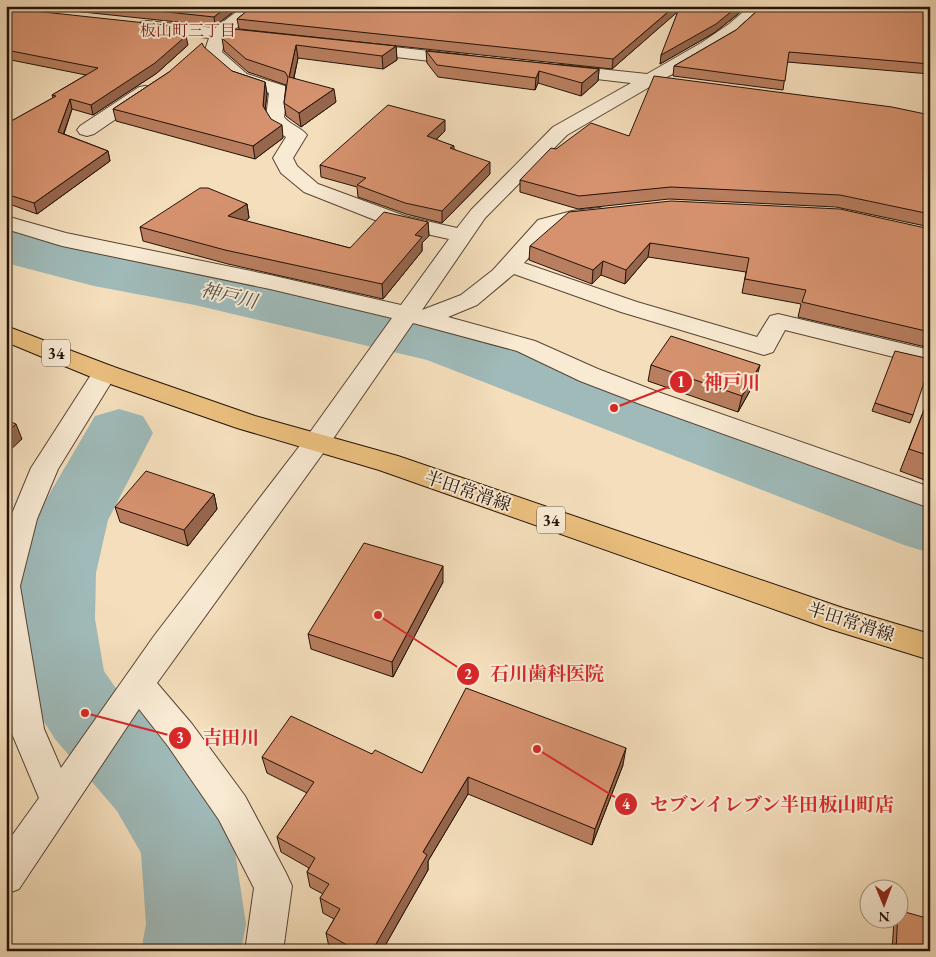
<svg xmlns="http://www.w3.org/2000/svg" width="936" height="957" viewBox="0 0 936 957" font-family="'EB Garamond','Noto Serif JP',serif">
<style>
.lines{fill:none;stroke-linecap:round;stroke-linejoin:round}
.river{fill:#9fbab9;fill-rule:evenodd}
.minor-casing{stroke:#584434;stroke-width:2}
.major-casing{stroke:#241107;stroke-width:2}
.minor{fill:#f8ead3;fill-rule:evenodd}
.major{fill:#eabf7e;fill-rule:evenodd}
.wall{fill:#b87e5f;stroke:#241107}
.shaded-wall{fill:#96664d;stroke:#241107}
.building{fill:#d6926e;stroke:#241107}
.labels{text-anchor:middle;stroke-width:4;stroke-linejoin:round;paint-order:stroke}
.far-neighbourhood-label{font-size:16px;fill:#7a1f14;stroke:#f8ead3}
.shield{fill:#f8ead3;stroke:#645244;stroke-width:1}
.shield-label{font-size:16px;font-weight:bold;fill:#241107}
.street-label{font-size:18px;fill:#241107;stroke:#f8ead3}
.water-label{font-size:19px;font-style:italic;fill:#4f4c45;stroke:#f8ead3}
.leader{fill:none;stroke:#d62828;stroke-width:2}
.callout-dot{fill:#d62828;stroke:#f8ead3;stroke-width:2}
.mark-label{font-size:15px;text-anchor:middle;font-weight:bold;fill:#fff}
.callout-label{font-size:19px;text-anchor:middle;font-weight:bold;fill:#d62828;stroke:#f8ead3;stroke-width:4;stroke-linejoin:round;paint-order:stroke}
</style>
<rect width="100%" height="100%" fill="#f4debb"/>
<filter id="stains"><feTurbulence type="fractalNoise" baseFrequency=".004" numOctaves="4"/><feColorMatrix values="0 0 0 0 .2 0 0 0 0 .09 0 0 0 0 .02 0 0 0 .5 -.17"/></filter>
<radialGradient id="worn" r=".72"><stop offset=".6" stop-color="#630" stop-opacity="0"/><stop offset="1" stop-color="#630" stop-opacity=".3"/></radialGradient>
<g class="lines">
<path class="river" d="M 6,228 L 98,252 L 195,269 L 468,331 L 930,496 L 930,553 L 904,545 L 427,360 L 195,305 L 94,286 L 6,263 Z
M 119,409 L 143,416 L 153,433 L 108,520 L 96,573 L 95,619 L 104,671 L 115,687 L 181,753 L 220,813 L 234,845 L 246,924 L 241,951 L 141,951 L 146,924 L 141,853 L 117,811 L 55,739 L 34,706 L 22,681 L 15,619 L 18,573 L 34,520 L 95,416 Z"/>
<defs>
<path id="minor" d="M 244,6 L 263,6 L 234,30 L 267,34 L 269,38 L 267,42 L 261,43 L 225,39 L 222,52 L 247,74 L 285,86 L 288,90 L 284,117 C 290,125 301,127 307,135 L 293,158 L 297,166 L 318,184 L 405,216 L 457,228 L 471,210 L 553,127 L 631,83 L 562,75 L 556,74 L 553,70 L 556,66 L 562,65 L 647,74 L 701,43 L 729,24 L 743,12 L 746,6 L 762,6 C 746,39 693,62 662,80 L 659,84 L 653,85 L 567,135 L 485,218 L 422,310 L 461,295 L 493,270 L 538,220 L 572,211 L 599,208 L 606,210 L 610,214 L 606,218 L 566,224 L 554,230 L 524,263 L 637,302 L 757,337 L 770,316 L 778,314 L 930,350 L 930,366 L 785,330 L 773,352 L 764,355 L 621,312 L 514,274 L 477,305 L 448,317 L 535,341 L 598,369 L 658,392 L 930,487 L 930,508 L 640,404 L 580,381 L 517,351 L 413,323 L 326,449 L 157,683 L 192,724 L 245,796 L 286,873 L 292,886 L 283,951 L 245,951 L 254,888 L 219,820 L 168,746 L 139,709 L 19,889 L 6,894 L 6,844 L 39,798 L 10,729 L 6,703 L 6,528 L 31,468 L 96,367 L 105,365 L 114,367 L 117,373 L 58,469 L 37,519 L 20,586 L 44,729 L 61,768 L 154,636 L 308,435 L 392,318 L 270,289 L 62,246 L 6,229 L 6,216 L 66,233 L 270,275 L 401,305 L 449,239 L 390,226 L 304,192 L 281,173 L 273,158 L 286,137 L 274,130 L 266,117 L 269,93 L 235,82 L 207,57 L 204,53 L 209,38 L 147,31 L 141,30 L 139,26 L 141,22 L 147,21 L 215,28 Z
M 358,43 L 465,55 L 471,56 L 474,60 L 471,64 L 465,65 L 352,52 L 349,48 L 352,44 Z
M 145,86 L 151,87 L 154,91 L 151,95 L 94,134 L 87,136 L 80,134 L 77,130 L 80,126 L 139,87 Z"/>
<path id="major" d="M 6,326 L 114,367 L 255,416 L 398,456 L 843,608 L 930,634 L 930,660 L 830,629 L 379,470 L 237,428 L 96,379 L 6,342 Z"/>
</defs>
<use href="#minor" class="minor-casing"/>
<use href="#major" class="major-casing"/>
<use href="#minor" class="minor"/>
<use href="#major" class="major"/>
</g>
<path class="wall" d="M 26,6 L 241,6 L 215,26 Z
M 253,6 L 743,6 L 738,14 L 714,33 L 660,64 L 678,11 L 612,69 L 239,29 L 237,19 Z
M 930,6 L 930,74 L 787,62 L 783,90 L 673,76 L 674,66 L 736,30 L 758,10 Z
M 6,8 L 188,45 L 157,73 L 93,115 L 72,109 L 64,134 L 108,151 L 110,161 L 37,214 L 12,205 L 6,208 L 6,124 L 53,98 L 52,95 L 86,75 L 6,59 Z
M 222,38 L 396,46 L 397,60 L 383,69 L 298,58 L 294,78 L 336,102 L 301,127 L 286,116 L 284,103 L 286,85 L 248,72 L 224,51 Z
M 426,51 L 599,69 L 598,81 L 581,96 L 538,83 L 535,90 L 438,77 L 427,63 Z
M 232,71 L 265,82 L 267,94 L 265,110 L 283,138 L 255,159 L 116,121 L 113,109 L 169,72 Z
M 930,115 L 930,227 L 836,207 L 669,199 L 578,209 L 520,192 L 520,180 L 556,149 L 629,136 Z
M 445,131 L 436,140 L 454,146 L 454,149 L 490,174 L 442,223 L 406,214 L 358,197 L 357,187 L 321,177 L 320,165 Z
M 247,204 L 249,218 L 245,221 L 350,248 L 428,222 L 429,236 L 422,243 L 422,251 L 383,299 L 228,264 L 143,241 L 140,227 Z
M 930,229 L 930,348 L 798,317 L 801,304 L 742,293 L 746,272 L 648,257 L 625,284 L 601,275 L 592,284 L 529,260 L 530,246 Z
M 651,365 L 756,380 L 738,412 L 648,381 Z
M 927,402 L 930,403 L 930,482 L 900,471 Z
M 875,403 L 913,415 L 910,423 L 872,411 Z
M 214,494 L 217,509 L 188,546 L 120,522 L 115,507 Z
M 443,582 L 393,677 L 311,649 L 308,634 Z
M 930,748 L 930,766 L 927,764 Z
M 372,754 L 422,773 L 623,765 L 592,845 L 468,794 L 428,861 L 428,870 L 382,951 L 335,951 L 329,947 L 326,933 L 334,919 L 323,913 L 320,898 L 323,894 L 310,887 L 307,872 L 309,868 L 281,852 L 277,837 L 307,793 L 267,773 L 262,757 Z
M 894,920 L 898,920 L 930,951 L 892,951 Z"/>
<path class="shaded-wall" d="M 228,6 L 241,6 L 215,26 L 214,17 Z
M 675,6 L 682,6 L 682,8 L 612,69 L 613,59 Z
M 738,6 L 743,6 L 738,14 L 714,33 L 660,64 L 661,55 Z
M 186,36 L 188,45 L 157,73 L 93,115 L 91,105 Z
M 296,45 L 298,58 L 291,90 L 289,77 Z
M 396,46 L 397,60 L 383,69 L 382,56 Z
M 599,69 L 598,81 L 581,96 L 582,83 Z
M 539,71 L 538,83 L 535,90 L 536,78 Z
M 265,82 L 267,94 L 264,118 L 263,106 Z
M 334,89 L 336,102 L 301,127 L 299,113 Z
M 70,99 L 72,109 L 61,141 L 58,132 Z
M 445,120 L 445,131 L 427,148 L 427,136 Z
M 282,125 L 283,138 L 255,159 L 253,146 Z
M 108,151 L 110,161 L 37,214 L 34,203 Z
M 490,162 L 490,174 L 442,223 L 442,211 Z
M 9,195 L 12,205 L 7,208 L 6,206 L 6,197 Z
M 247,204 L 249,218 L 231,231 L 228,216 Z
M 428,222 L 429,236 L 422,243 L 422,251 L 383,299 L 382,284 L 415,235 Z
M 650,243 L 648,257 L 625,284 L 626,270 Z
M 603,261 L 601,275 L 592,284 L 593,270 Z
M 760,365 L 756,380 L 738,412 L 742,396 Z
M 16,424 L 22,439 L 6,454 L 6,433 Z
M 214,494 L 217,509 L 188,546 L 184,530 Z
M 443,566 L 443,582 L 393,677 L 392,662 Z
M 626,748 L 623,765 L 592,845 L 595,829 Z
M 468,777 L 468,794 L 428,861 L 428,870 L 382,951 L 372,951 L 423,852 Z"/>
<path class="building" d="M 111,6 L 228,6 L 214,17 Z
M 253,6 L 675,6 L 613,59 L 237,19 Z
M 680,6 L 738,6 L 716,24 L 661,55 Z
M 760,6 L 930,6 L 930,64 L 789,52 L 785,81 L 674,66 L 736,30 L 758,10 Z
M 6,8 L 183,27 L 186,36 L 155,63 L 91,105 L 70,99 L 58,132 L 108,151 L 34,203 L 9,195 L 6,197 L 6,124 L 56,96 L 52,95 L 98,68 L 6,50 Z
M 224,28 L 396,46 L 382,56 L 296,45 L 289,77 L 334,89 L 299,113 L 284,103 L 288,77 L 285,72 L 246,59 L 222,38 Z
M 202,43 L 204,47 L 232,71 L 265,82 L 263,106 L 271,119 L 282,125 L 253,146 L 113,109 L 169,72 Z
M 426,51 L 599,69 L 582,83 L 539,71 L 536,78 L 437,65 Z
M 654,76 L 892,107 L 930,115 L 930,214 L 840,195 L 671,187 L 579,196 L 520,180 L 551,148 L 556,149 L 591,123 L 629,136 Z
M 388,105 L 445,120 L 427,136 L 454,146 L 450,148 L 490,162 L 442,211 L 405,203 L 357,185 L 366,178 L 320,165 Z
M 200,188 L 208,188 L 247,204 L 228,216 L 350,248 L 384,212 L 428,222 L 415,235 L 422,237 L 382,284 L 225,250 L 140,227 Z
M 671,201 L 840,209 L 930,229 L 930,332 L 802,302 L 806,290 L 745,279 L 749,258 L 650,243 L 626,270 L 603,261 L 593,270 L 530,246 L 569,212 Z
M 671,336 L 760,365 L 742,396 L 651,365 Z
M 895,351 L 930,359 L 930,365 L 913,415 L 875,403 Z
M 927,402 L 930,403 L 930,456 L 909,449 Z
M 6,420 L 16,424 L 6,433 Z
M 146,471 L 214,494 L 184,530 L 115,507 Z
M 364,543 L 443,566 L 392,662 L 308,634 Z
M 466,688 L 626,748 L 595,829 L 468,777 L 423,852 L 427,855 L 372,951 L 357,951 L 326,933 L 340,909 L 320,898 L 329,884 L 307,872 L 315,858 L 277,837 L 314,782 L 262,757 L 291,716 L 372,754 L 375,750 L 422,773 Z
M 898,910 L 930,919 L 930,951 L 896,951 Z"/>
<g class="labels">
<g class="far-neighbourhood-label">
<text x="188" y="36">板山町三丁目</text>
</g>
<g class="shield">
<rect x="42" y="339.5" width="28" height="27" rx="4"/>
<rect x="537" y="506.5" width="28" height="27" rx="4"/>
</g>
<g class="shield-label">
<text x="56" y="359">34</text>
<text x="551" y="526">34</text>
</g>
<g class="street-label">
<text transform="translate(468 491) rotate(19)" y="6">半田常滑線</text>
<text transform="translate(851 622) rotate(18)" y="6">半田常滑線</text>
</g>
<g class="water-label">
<text transform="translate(229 295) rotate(13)" y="7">神戸川</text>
</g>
</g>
<path class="leader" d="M614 408L681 382M378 615L468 674M85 713L180 738M537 749L626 804"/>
<g class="callout-dot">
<circle cx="614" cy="408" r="5"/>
<circle cx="378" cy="615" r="5"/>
<circle cx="85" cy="713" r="5"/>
<circle cx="537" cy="749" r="5"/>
<circle cx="681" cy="382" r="12"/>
<circle cx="468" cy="674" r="12"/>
<circle cx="180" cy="738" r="12"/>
<circle cx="626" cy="804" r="12"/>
</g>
<g class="mark-label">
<text x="681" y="387">1</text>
<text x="468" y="679">2</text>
<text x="180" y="743">3</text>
<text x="626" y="809">4</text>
</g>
<g class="callout-label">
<text x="732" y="389">神戸川</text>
<text x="547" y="680">石川歯科医院</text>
<text x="231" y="744">吉田川</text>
<text x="772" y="811">セブンイレブン半田板山町店</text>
</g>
<rect width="936" height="957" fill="none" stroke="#f4debb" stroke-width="25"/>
<rect x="8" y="8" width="921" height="942" fill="none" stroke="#241107" stroke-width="2.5"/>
<rect x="12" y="12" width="911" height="932" fill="none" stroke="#241107"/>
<g transform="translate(884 904) rotate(179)"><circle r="24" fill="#f8ead3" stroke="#a39381"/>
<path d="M0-4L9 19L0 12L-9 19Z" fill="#8f2418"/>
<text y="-8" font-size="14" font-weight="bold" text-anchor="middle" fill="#241107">N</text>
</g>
<rect width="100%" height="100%" filter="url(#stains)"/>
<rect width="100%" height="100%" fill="url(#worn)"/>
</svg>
